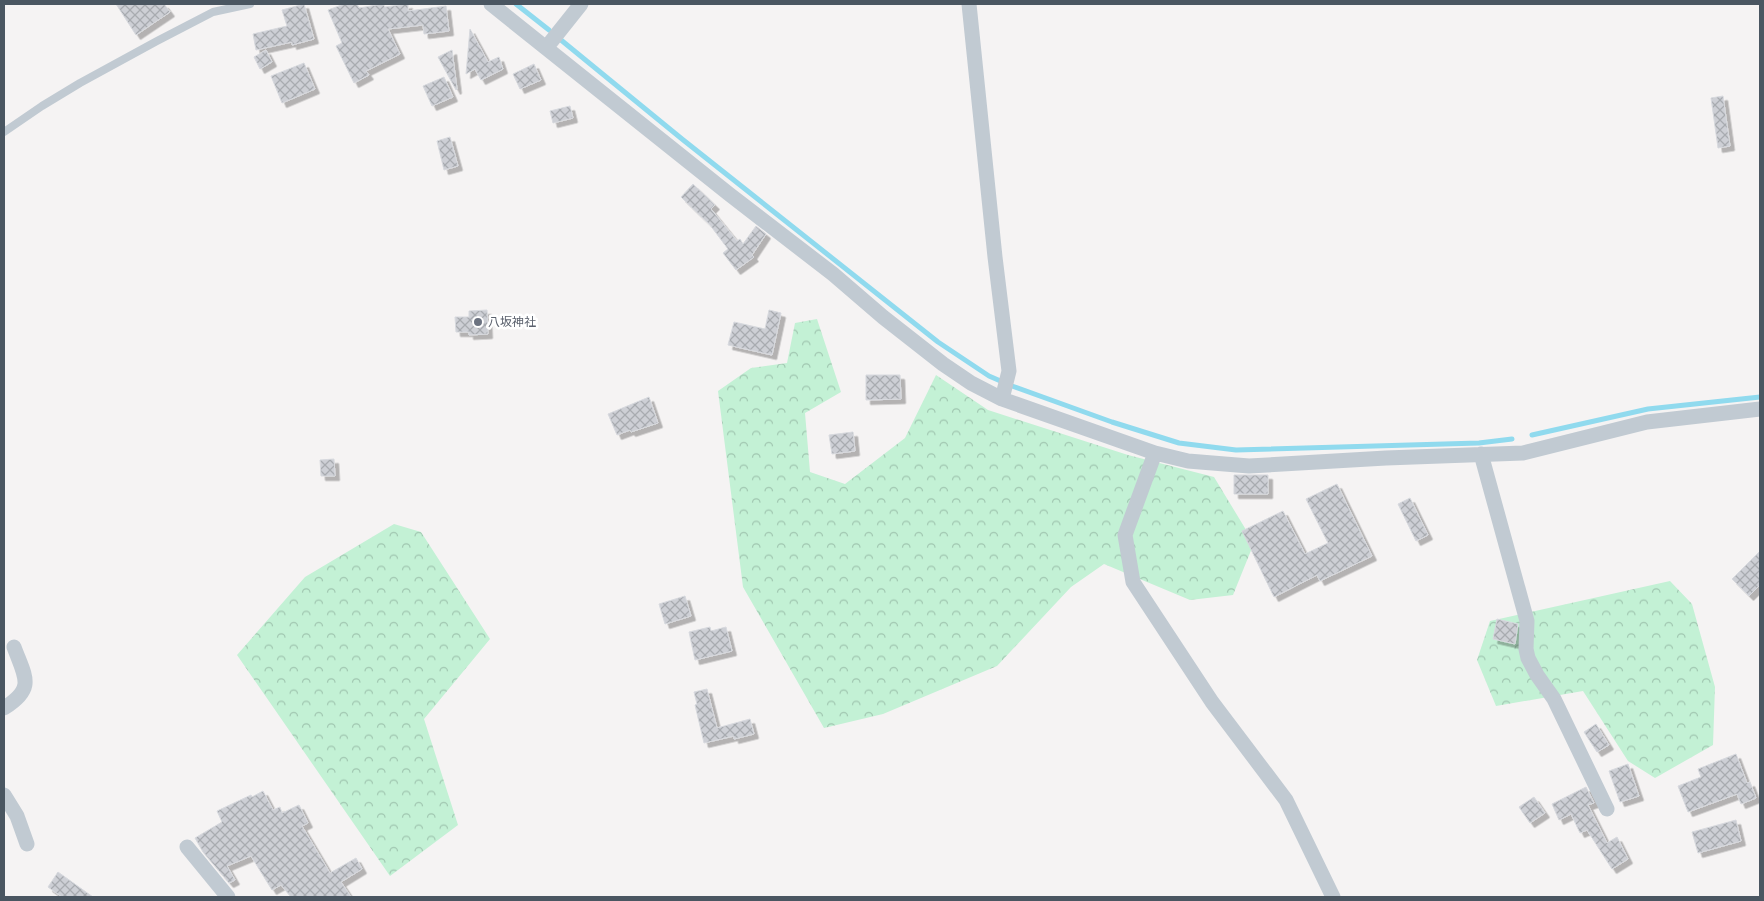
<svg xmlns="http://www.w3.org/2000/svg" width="1764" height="901" viewBox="0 0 1764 901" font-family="'PT Sans','Noto Sans JP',sans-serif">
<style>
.forest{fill:url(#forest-crowns)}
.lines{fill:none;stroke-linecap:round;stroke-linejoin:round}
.stream{stroke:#90daee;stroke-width:5}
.building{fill:url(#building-cross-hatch);stroke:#d7d9de;filter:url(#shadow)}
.lane{stroke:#c1cad2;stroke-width:8}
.street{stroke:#c1cad2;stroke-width:15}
.worship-dot{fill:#6b7280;stroke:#fff;stroke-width:2}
.labels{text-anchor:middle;stroke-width:5;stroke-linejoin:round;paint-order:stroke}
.worship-label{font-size:12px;fill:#5b616d;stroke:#fff;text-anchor:start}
</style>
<defs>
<pattern id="forest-crowns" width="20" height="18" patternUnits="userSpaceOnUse" patternTransform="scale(1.25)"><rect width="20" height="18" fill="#c3f1d5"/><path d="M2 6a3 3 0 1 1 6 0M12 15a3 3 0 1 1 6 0" fill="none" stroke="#a0c6b0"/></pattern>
<pattern id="building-cross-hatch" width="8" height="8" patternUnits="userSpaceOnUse" patternTransform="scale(1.25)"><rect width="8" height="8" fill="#cdcfd5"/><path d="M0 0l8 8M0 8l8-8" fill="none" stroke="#a8abb0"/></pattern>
<filter id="shadow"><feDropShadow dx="4.5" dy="4.5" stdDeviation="0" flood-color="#0004"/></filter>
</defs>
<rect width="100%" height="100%" fill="#f5f3f3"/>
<path class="forest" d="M 817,319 L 841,392 L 805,413 L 810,472 L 845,484 L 905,438 L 936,375 L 988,410 L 1128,455 L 1214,477 L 1254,543 L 1233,595 L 1190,600 L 1104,564 L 1071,587 L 997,666 L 883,714 L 824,728 L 743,587 L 718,391 L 751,368 L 787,363 L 795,323 Z
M 394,524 L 421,532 L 490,639 L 424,719 L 458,825 L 390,876 L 237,655 L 305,577 Z
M 1670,581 L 1692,604 L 1715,687 L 1713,745 L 1655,778 L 1628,761 L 1583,691 L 1496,706 L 1477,660 L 1490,621 Z"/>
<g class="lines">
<path class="stream" d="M 516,4 L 549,30
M 561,40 L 682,139 L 938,342 L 989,376 L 1012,386 L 1112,422 L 1179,443 L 1236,450 L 1479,443 L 1512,439
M 1532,435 L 1648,409 L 1760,397"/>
</g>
<path class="building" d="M 116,4 L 164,4 L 170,12 L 136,35 Z
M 304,4 L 314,39 L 292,45 L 292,42 L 256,50 L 253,34 L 287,26 L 282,10 Z
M 344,4 L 357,4 L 359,8 L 383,4 L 385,7 L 408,4 L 408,11 L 446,6 L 449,31 L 424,34 L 423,25 L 388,29 L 400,54 L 366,71 L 369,75 L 354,83 L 336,46 L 342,43 L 328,10 Z
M 470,29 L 488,62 L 499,57 L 503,69 L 481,80 L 475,69 L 466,74 Z
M 266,50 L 272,62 L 260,69 L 254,57 Z
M 452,50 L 457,89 L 456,90 L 438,57 Z
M 304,63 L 315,89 L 282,103 L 271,76 Z
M 534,64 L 541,80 L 520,89 L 513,74 Z
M 444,77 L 453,97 L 432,106 L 423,86 Z
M 1723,96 L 1730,146 L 1718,148 L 1711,98 Z
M 570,106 L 573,118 L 553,123 L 550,111 Z
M 450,137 L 458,166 L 444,170 L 437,141 Z
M 693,184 L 715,205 L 711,209 L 737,241 L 740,239 L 743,244 L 756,226 L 766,234 L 752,255 L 754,257 L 736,270 L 723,253 L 728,249 L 710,225 L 681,197 Z
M 487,310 L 488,334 L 469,335 L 469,332 L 456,332 L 455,317 L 469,317 L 469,311 Z
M 769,310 L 781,313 L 772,355 L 728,345 L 734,322 L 765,329 Z
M 866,375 L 900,375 L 901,399 L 866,400 Z
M 649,397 L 658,423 L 631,432 L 630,430 L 617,435 L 608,414 Z
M 853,432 L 855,451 L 832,454 L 829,435 Z
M 334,459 L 335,476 L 321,476 L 320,460 Z
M 1234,475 L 1268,475 L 1268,494 L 1234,494 Z
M 1337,484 L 1372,556 L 1320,581 L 1317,575 L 1274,597 L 1242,531 L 1283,511 L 1305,554 L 1328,543 L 1306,499 Z
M 1410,498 L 1428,535 L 1416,541 L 1398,504 Z
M 1760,551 L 1760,585 L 1749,596 L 1732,579 Z
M 685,596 L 691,616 L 665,624 L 659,604 Z
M 1497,619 L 1518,624 L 1515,644 L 1493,639 Z
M 710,627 L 711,631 L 726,627 L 732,651 L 695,660 L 689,632 Z
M 707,689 L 717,728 L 750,719 L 754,734 L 734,739 L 734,736 L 704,743 L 695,705 L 697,704 L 694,692 Z
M 1596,724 L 1609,745 L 1597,752 L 1584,732 Z
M 1736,754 L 1747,783 L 1750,782 L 1756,798 L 1741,804 L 1737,794 L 1688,812 L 1678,786 L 1701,777 L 1698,769 Z
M 1628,764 L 1639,796 L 1620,802 L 1609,771 Z
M 1586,787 L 1594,803 L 1588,805 L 1607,843 L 1617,837 L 1628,859 L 1612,869 L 1587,830 L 1580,833 L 1571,814 L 1559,820 L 1552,804 Z
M 263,791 L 273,810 L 280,807 L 282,813 L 299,805 L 308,823 L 302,826 L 330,873 L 356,858 L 362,869 L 341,882 L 351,897 L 291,897 L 281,885 L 272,890 L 251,856 L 227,866 L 235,880 L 229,883 L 203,852 L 195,838 L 222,822 L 217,811 L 251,795 L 252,797 Z
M 1534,797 L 1545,813 L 1530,823 L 1519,807 Z
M 1736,820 L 1741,841 L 1698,853 L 1692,832 Z
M 58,872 L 93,897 L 62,897 L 48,887 Z"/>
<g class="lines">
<path class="lane" d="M 4,132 L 42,106 L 80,83 L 157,41 L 213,12 L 250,4"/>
<path class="street" d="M 491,4 L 729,194 L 833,274 L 883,317 L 943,364 L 971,383 L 1002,399 L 1155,453 L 1188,461 L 1249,466 L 1386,458 L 1523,453 L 1647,422 L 1760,409
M 969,4 L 995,257 L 1009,371 L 1002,399
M 546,48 L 581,4
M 1155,453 L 1125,535 L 1133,582 L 1212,702 L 1286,800 L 1333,897
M 1481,454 L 1527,621 L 1526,649 L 1528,658 L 1537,675 L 1554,699 L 1607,809
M 4,708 C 36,688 25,677 14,647
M 4,795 L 17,816 L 27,844
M 187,847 L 228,897"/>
</g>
<circle class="worship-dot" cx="478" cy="322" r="5"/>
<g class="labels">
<g class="worship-label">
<text x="488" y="326">八坂神社</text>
</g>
</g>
<rect width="1764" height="901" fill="none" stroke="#4a5661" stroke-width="10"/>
</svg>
